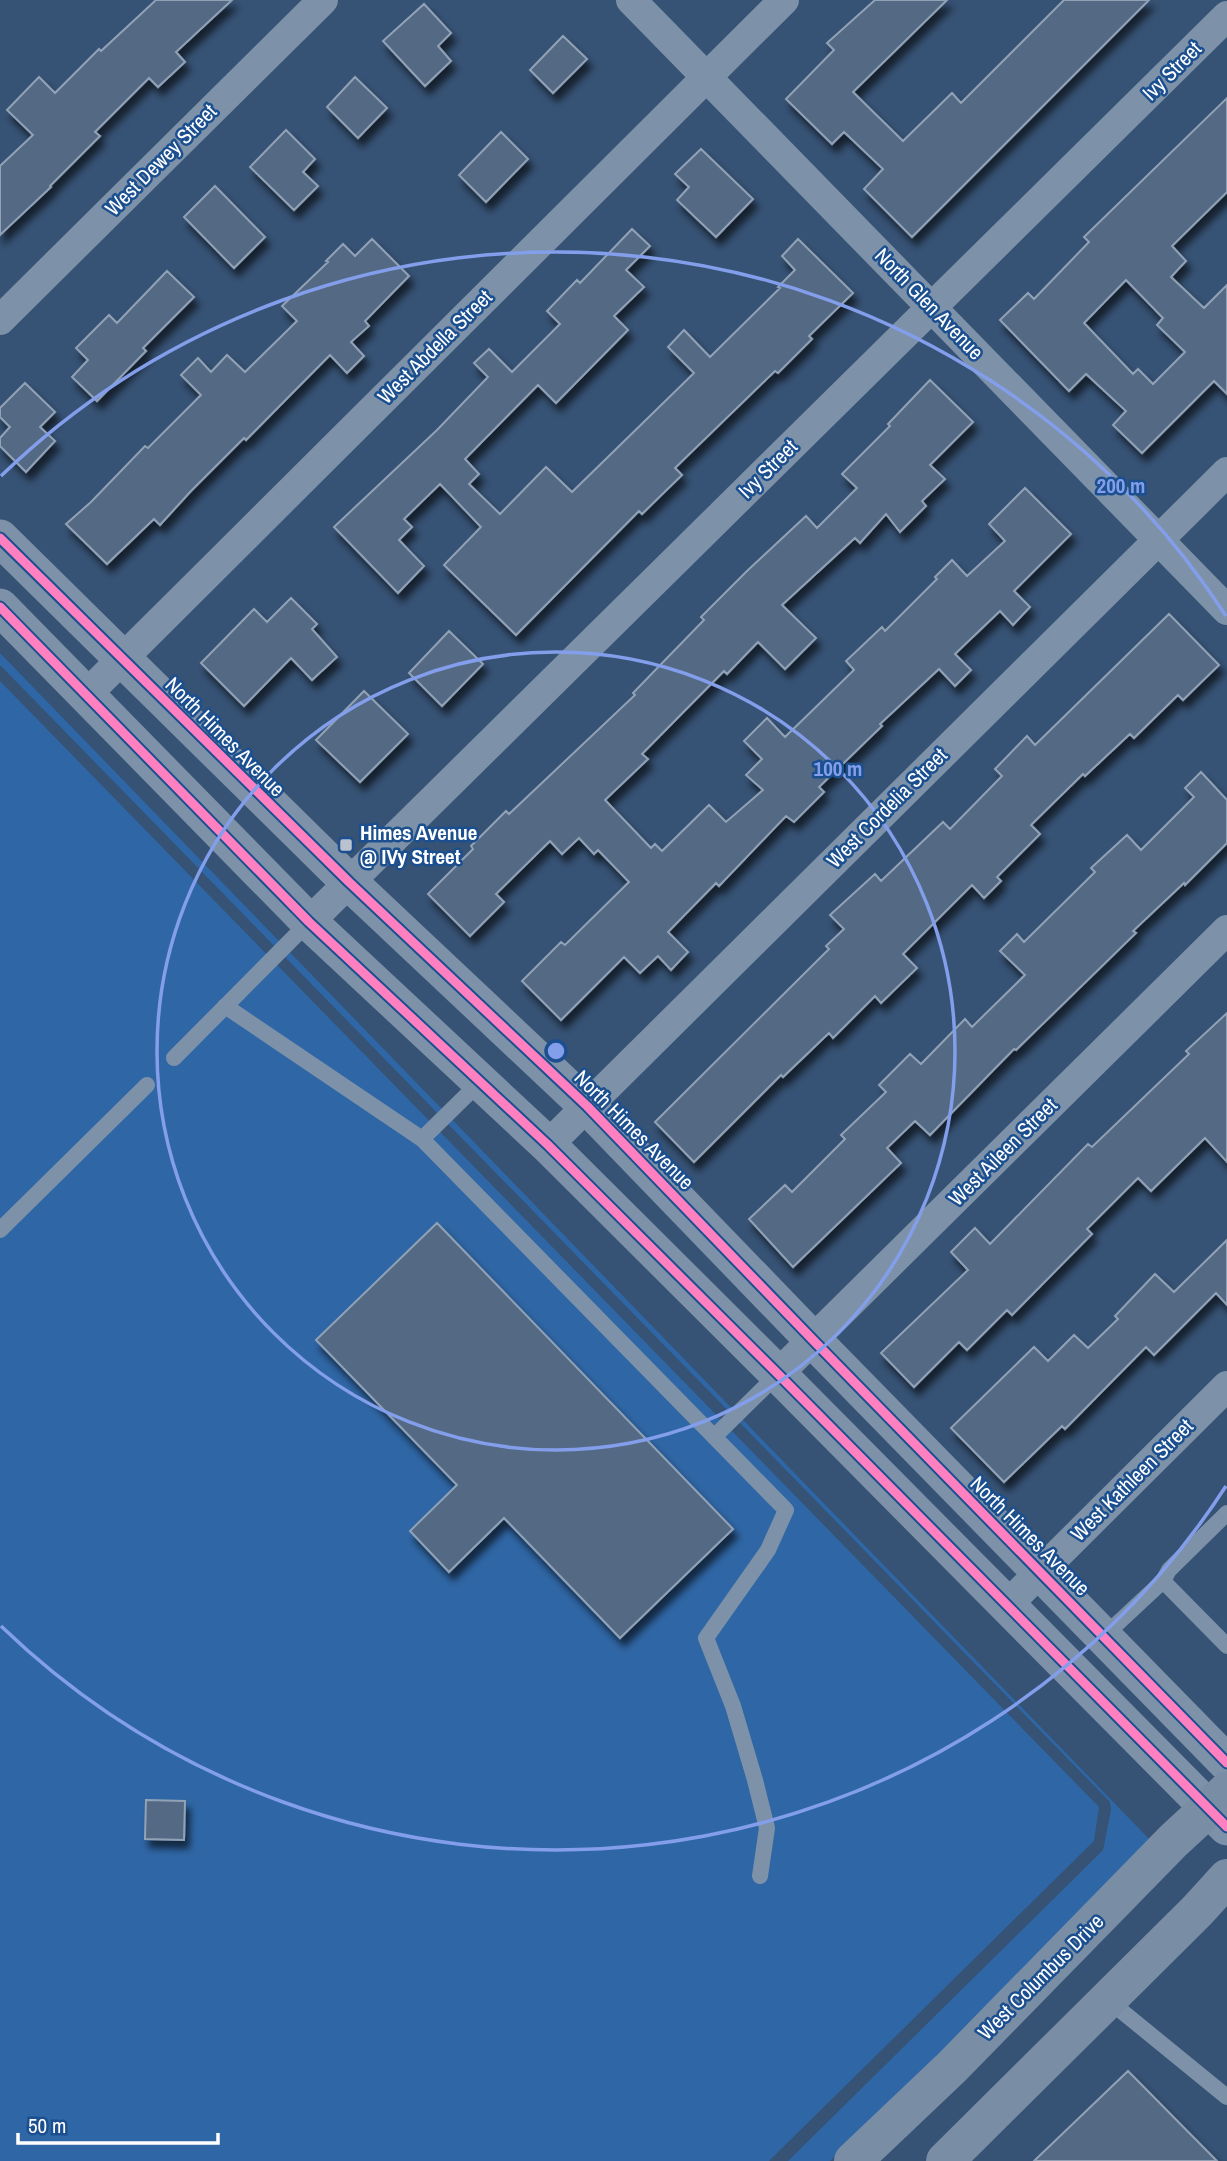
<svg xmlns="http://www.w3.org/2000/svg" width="1227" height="2161" viewBox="0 0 1227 2161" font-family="'Archivo Narrow',sans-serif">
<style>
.green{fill:#2f66a5}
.building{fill:#526984;stroke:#92a2b6;stroke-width:2;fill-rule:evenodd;filter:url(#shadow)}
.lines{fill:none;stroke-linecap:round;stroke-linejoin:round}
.service{stroke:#7d92a8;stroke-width:16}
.minor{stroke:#7d92a8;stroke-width:30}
.tertiary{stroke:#7d92a8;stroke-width:37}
.secondary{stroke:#798da4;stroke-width:38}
.cycleway-casing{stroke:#1b4f8f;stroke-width:13}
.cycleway{stroke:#ff80c0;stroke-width:9}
.ring{fill:none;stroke:#839eea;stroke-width:3.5}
.poi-dot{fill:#b9c2ce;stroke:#1b4f8f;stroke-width:2.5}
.labels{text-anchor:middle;stroke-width:5;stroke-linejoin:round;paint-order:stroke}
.street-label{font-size:21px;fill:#fff;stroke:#1b4f8f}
.poi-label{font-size:21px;font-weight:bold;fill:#fff;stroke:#1b4f8f;text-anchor:start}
.centre{fill:#839eea;stroke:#1b4f8f;stroke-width:3.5}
.ring-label{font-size:21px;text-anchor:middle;font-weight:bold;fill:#839eea;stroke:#1b4f8f;stroke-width:5;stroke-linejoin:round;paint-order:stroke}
</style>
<defs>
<filter id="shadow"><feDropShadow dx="4.5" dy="8" stdDeviation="3.5" flood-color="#0009"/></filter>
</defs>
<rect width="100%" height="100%" fill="#365274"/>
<path class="green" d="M 0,653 L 1155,1845 L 830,2161 L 788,2161 L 1103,1850 L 1111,1810 L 1110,1802 L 0,665 Z
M 0,681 L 1099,1807 L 1094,1841 L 769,2161 L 0,2161 Z"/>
<path class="building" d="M 156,0 L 232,0 L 176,52 L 185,62 L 158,87 L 149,78 L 95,132 L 100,136 L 50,186 L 51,187 L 0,235 L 0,166 L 33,135 L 7,110 L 39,77 L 55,93 L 99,49 L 101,51 Z
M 875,0 L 947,0 L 853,92 L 903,141 L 952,93 L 961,103 L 1064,0 L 1149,0 L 912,237 L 864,189 L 883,169 L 844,132 L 832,144 L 786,99 L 834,50 L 827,43 Z
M 424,4 L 451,33 L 438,46 L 451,61 L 425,86 L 383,41 Z
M 563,36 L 587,59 L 553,93 L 530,70 Z
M 355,77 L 387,108 L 358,138 L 327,107 Z
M 1227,98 L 1227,192 L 1172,246 L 1186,261 L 1171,277 L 1204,308 L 1227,285 L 1227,394 L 1214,381 L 1142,453 L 1113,425 L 1126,411 L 1086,374 L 1069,391 L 1000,320 L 1028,293 L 1034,299 L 1089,242 L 1084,237 ZM 1126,280 L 1163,318 L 1157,325 L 1185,352 L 1153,384 L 1138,369 L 1133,374 L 1084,323 Z
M 286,130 L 315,159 L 303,172 L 318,186 L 294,210 L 250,167 Z
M 501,132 L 528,159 L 486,202 L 459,175 Z
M 701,149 L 753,199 L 716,237 L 677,200 L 689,187 L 675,174 Z
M 215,186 L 265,237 L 234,268 L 184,217 Z
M 632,229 L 650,246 L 626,270 L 644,287 L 614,316 L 628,330 L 556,403 L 538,385 L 465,459 L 479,474 L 469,484 L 500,514 L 546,467 L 572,492 L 694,373 L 668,347 L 684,330 L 710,357 L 780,288 L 778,287 L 795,270 L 782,256 L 798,239 L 853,293 L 809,336 L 812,339 L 778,373 L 775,371 L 675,468 L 682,475 L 642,514 L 639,511 L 516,635 L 444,565 L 481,527 L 440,484 L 404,519 L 412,527 L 399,540 L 424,566 L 398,593 L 334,527 L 437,430 L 488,377 L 474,363 L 489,349 L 512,372 L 560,324 L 547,311 L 577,280 L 580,283 Z
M 372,239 L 409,276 L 365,321 L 369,326 L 351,342 L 364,356 L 347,373 L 330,355 L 246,440 L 244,438 L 191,491 L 160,525 L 154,519 L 107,564 L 66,524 L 91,502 L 145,446 L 148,448 L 201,395 L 181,375 L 198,358 L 211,372 L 227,355 L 245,372 L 297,321 L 282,306 L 328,262 L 326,261 L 343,244 L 355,256 Z
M 167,271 L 194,297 L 143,348 L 146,351 L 97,401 L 72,377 L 88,360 L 76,348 L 109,315 L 117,323 Z
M 930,380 L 973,422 L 930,465 L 945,479 L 922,501 L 926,506 L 900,532 L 886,514 L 860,543 L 855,538 L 782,605 L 816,638 L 785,669 L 758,642 L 727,674 L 724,671 L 642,754 L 648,759 L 605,800 L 651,848 L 655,844 L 662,851 L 709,805 L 726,822 L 763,790 L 746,775 L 762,759 L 744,741 L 767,718 L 785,737 L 854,670 L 846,661 L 882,627 L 885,631 L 937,579 L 935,577 L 952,560 L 967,576 L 1005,541 L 989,524 L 1025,488 L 1071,534 L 1014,591 L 1030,607 L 1013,625 L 1000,611 L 955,654 L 971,670 L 955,686 L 939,669 L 880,724 L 882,726 L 819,787 L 824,792 L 794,822 L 786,816 L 719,886 L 716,883 L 668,932 L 688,952 L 671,970 L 658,956 L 640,973 L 624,957 L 561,1020 L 522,981 L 561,942 L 565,945 L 629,882 L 598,850 L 594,854 L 579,838 L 562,854 L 550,841 L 496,894 L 504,902 L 470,936 L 428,894 L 473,849 L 471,846 L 506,811 L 509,814 L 635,695 L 633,693 L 704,620 L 701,617 L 747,571 L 806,516 L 817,528 L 857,488 L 842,474 L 890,426 L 888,424 Z
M 25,383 L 55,412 L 40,427 L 55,441 L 26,472 L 0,446 L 0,438 L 10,427 L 0,417 L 0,408 Z
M 291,598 L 317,624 L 312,629 L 337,657 L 312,680 L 291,658 L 244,706 L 201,663 L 254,609 L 267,622 Z
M 1169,614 L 1219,665 L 1183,700 L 1178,695 L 1134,738 L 1130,734 L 1085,776 L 1083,774 L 1031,825 L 1040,834 L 997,877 L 1001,881 L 984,898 L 972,885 L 903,954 L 917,968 L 881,1003 L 875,996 L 833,1038 L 829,1033 L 783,1077 L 781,1075 L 694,1162 L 655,1122 L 829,949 L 826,946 L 844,929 L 830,915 L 875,874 L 881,881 L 943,822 L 950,829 L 1002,776 L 995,769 L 1027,736 L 1035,745 Z
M 449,631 L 483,664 L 442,706 L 409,673 Z
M 364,691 L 408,734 L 360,782 L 316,740 Z
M 1201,772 L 1227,800 L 1227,843 L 1185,885 L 1184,883 L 1133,931 L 1136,933 L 1016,1050 L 1014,1049 L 930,1135 L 915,1121 L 887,1148 L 901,1163 L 793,1267 L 749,1219 L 785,1185 L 792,1192 L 845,1139 L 841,1135 L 886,1092 L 879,1085 L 910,1054 L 921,1064 L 965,1019 L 972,1027 L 1025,975 L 1000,951 L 1017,934 L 1024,942 L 1095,872 L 1091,868 L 1127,835 L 1141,850 L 1194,797 L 1185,788 Z
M 1227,1013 L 1227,1162 L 1205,1138 L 1151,1191 L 1138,1178 L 1087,1229 L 1092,1234 L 1012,1315 L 1007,1310 L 967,1350 L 959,1342 L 914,1387 L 881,1353 L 968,1270 L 951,1252 L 975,1228 L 990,1244 L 1088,1144 L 1092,1147 L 1189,1054 L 1186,1051 Z
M 437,1223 L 733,1529 L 620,1638 L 504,1518 L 449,1572 L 410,1531 L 457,1485 L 316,1340 Z
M 1227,1240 L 1227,1305 L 1216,1293 L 1154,1355 L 1146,1347 L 1065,1429 L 1062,1426 L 1004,1482 L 951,1428 L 1034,1347 L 1048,1361 L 1074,1335 L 1088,1348 L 1118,1319 L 1115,1316 L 1155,1274 L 1174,1292 Z
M 146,1800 L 185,1801 L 184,1840 L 145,1839 Z
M 1128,2071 L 1217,2161 L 1034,2161 Z"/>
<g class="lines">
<path class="service" d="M 225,1006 L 422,1139
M 174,1058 L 309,922
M 480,1082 L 422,1139 L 786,1510 L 768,1550 L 706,1638 L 733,1706 L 755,1780 L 767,1828 L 760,1876
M 0,1230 L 147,1085
M 714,1437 L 778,1374
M 1163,1581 L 1169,1570 L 1227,1513
M 1104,1636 L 1163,1581 L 1227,1646
M 1108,2000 L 1227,2097"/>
<path class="minor" d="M 631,0 L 1227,610
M 0,320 L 323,0
M 87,694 L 784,0
M 309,922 L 1227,16
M 548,1145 L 1227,472
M 778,1374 L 1227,930
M 1007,1605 L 1227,1386"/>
<path class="tertiary" d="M 0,538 L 349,882 L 587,1106 L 813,1340 L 1227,1763
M 0,607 L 309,922 L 548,1145 L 778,1374 L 1227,1827"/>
<path class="secondary" d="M 853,2161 L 952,2067 L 1173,1841 L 1227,1791
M 945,2161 L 1197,1911 L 1227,1878"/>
<defs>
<path id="cycleway" d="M 0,538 L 349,882 L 587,1106 L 813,1340 L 1227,1763
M 0,607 L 309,922 L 548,1145 L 778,1374 L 1227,1827"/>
</defs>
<use href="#cycleway" class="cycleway-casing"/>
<use href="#cycleway" class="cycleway"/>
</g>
<g class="ring">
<circle cx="556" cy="1051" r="399"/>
<path d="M1226 1486A799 799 0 0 1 1 1626M1 476A799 799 0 0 1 1226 616"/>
</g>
<rect class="poi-dot" x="339" y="838" width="14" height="14" rx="3.5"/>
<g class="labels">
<g class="street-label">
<text transform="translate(1172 71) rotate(-45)" y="7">Ivy Street</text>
<text transform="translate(161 160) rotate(-45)" y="7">West Dewey Street</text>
<text transform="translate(929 304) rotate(46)" y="7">North Glen Avenue</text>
<text transform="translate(435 347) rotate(-45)" y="7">West Abdella Street</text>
<text transform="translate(768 469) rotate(-45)" y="7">Ivy Street</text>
<text transform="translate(225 737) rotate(45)" y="7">North Himes Avenue</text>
<text transform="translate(887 808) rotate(-45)" y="7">West Cordelia Street</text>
<text transform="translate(634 1130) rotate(45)" y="7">North Himes Avenue</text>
<text transform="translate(1003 1152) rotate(-45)" y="7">West Aileen Street</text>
<text transform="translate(1132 1480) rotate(-45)" y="7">West Kathleen Street</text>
<text transform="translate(1030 1536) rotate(45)" y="7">North Himes Avenue</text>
<text transform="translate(1041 1977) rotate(-45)" y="7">West Columbus Drive</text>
</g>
<g class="poi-label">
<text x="360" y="840">Himes Avenue<tspan x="360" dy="24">@ IVy Street</tspan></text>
</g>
</g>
<circle cx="556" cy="1051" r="10" class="centre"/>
<g class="ring-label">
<text x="1121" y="493">200 m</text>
<text x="838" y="776">100 m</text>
</g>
<path d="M18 2133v10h200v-10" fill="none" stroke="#ffffff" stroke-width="3.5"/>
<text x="28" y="2133" font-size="21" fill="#ffffff" stroke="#1b4f8f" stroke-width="5" paint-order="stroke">50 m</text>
</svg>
